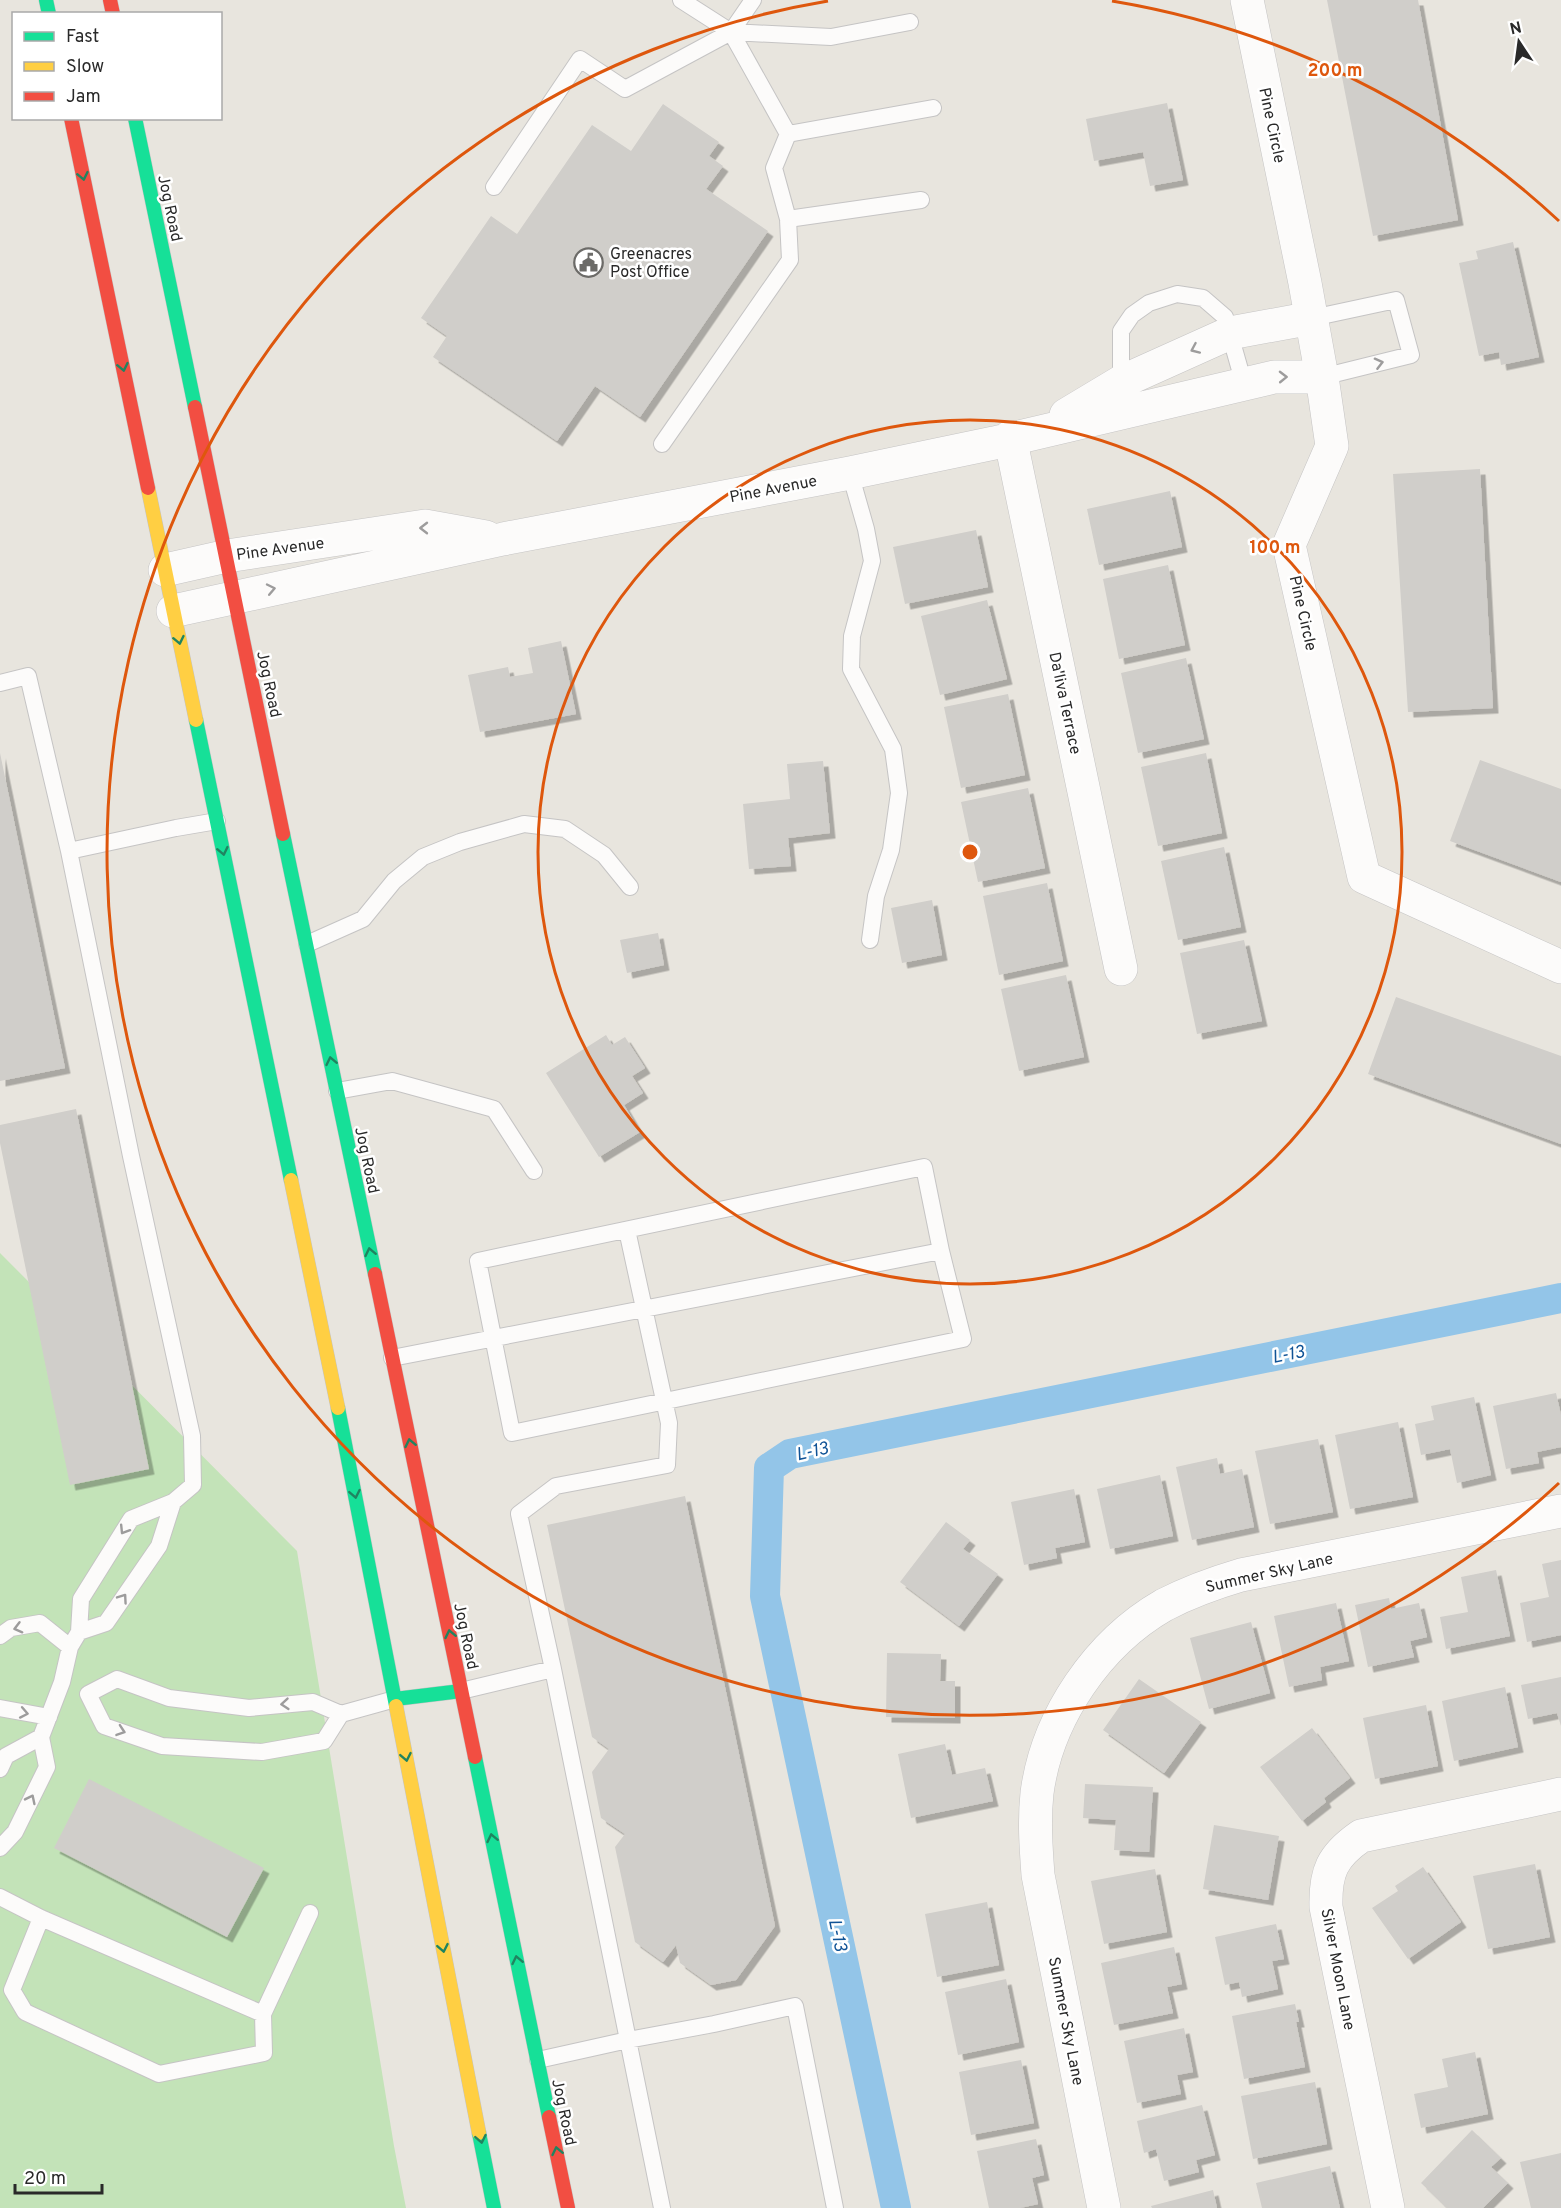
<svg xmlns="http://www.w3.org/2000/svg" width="1561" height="2208" viewBox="0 0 1561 2208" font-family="Overpass,sans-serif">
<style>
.green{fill:#c3e3b8}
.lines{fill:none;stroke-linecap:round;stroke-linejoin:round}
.canal{stroke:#93c5e8;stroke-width:30}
.building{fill:#d0ceca;filter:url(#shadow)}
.lane-casing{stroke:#c5c4c4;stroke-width:18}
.street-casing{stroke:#c5c4c4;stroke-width:34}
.fast-casing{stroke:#c5c4c4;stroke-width:15}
.slow-casing{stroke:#c5c4c4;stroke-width:15}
.jam-casing{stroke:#c5c4c4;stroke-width:15}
.lane{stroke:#fcfbfa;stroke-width:16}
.street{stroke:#fcfbfa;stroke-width:33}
.fast{stroke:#16e098;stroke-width:14}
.slow{stroke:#ffcf43;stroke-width:14}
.jam{stroke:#f24e42;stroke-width:14}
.oneway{stroke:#208460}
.oneway2{stroke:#9d9c9c}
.ring{fill:none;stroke:#de570d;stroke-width:3}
.labels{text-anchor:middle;stroke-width:5;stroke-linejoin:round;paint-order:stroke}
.street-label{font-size:16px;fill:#292929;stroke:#fff}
.poi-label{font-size:16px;fill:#292929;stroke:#fff;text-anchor:start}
.water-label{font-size:18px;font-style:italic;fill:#105396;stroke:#fff}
.centre{fill:#de570d;stroke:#fff;stroke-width:3}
.ring-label{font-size:18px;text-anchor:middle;font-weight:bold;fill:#de570d;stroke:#fff;stroke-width:5;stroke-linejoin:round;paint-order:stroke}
</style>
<defs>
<filter id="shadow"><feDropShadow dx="5.5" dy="5.5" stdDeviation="0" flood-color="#0004"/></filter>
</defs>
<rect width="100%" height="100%" fill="#e8e5de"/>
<path class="green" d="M 0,1253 L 297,1551 L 394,2146 L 406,2208 L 0,2208 Z"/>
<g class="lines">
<path class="canal" d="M 896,2208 L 765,1596 L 769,1468 L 790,1454 L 1561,1298"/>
</g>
<path class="building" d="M 1327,0 L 1418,0 L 1458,220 L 1373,236 Z
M 1167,103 L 1183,180 L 1150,186 L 1143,152 L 1094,161 L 1086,119 Z
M 663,104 L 719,142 L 709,156 L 723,166 L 706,189 L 768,231 L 640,417 L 595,386 L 557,441 L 433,357 L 447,336 L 421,318 L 491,216 L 517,234 L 592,125 L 631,151 Z
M 1513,242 L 1539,357 L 1501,365 L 1499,352 L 1479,356 L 1459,263 L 1478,259 L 1476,251 Z
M 1480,469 L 1493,708 L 1408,712 L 1393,474 Z
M 1170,491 L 1182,547 L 1099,565 L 1087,509 Z
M 976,530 L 988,587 L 905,604 L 893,547 Z
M 1168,565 L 1185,645 L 1119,659 L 1103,579 Z
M 987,600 L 1007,679 L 940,695 L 921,616 Z
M 561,641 L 576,714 L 480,732 L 468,675 L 508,667 L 510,677 L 533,673 L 528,648 Z
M 1186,658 L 1204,739 L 1138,753 L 1121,673 Z
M 1008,694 L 1025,775 L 961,788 L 944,707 Z
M 0,753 L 65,1068 L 0,1081 Z
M 1206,753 L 1222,833 L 1158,846 L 1141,767 Z
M 1480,760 L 1561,789 L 1561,882 L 1450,841 Z
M 823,761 L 830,833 L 788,838 L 791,866 L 749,869 L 743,804 L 790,799 L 787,764 Z
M 1028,788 L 1045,868 L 978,882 L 961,802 Z
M 1224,847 L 1241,927 L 1178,940 L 1161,861 Z
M 1047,883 L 1063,961 L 999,975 L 983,896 Z
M 932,900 L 942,955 L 902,963 L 891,908 Z
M 658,933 L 664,965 L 627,973 L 620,940 Z
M 1244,940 L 1262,1021 L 1197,1034 L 1180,953 Z
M 1066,975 L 1084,1057 L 1019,1071 L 1001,989 Z
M 1396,997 L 1561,1056 L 1561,1144 L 1368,1074 Z
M 606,1035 L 612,1045 L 625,1037 L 645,1068 L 632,1076 L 643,1093 L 624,1105 L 640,1132 L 599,1157 L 546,1073 Z
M 76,1109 L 149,1469 L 70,1485 L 0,1143 L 0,1125 Z
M 1556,1393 L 1561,1415 L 1561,1447 L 1537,1452 L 1539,1463 L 1506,1469 L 1493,1406 Z
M 1474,1397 L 1491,1475 L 1457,1483 L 1450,1449 L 1421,1455 L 1415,1424 L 1434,1420 L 1431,1406 Z
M 1398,1422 L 1413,1497 L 1350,1509 L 1335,1435 Z
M 1318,1439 L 1333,1512 L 1270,1524 L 1255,1451 Z
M 1217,1458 L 1220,1474 L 1242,1469 L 1254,1527 L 1192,1540 L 1176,1467 Z
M 1160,1475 L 1173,1536 L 1110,1549 L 1097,1489 Z
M 1074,1489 L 1085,1542 L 1055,1548 L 1057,1558 L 1024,1565 L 1011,1502 Z
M 685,1496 L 775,1926 L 736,1980 L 711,1985 L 680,1963 L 676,1945 L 663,1962 L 635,1942 L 615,1847 L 625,1834 L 601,1818 L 592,1772 L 609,1749 L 592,1737 L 547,1525 Z
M 946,1522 L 970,1540 L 963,1549 L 998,1574 L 959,1626 L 900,1582 Z
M 1561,1560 L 1561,1635 L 1527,1642 L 1520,1603 L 1549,1597 L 1542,1564 Z
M 1496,1570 L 1510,1636 L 1446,1649 L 1440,1617 L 1468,1612 L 1461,1577 Z
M 1389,1598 L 1391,1609 L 1419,1603 L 1427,1637 L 1410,1641 L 1414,1657 L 1368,1667 L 1355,1605 Z
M 1336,1603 L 1349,1661 L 1320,1667 L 1322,1680 L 1289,1687 L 1274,1616 Z
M 1251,1622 L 1270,1693 L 1209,1709 L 1190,1638 Z
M 887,1653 L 941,1654 L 940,1681 L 955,1681 L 955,1718 L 886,1717 Z
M 1561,1677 L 1561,1726 L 1557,1713 L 1528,1719 L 1521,1685 Z
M 1139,1679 L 1201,1722 L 1164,1773 L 1103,1730 Z
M 1505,1687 L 1518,1747 L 1454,1761 L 1442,1701 Z
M 1426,1705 L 1438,1766 L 1375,1779 L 1363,1718 Z
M 1312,1728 L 1350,1778 L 1324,1798 L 1326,1802 L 1302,1821 L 1260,1767 Z
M 945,1744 L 952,1775 L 985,1768 L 993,1801 L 911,1818 L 898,1754 Z
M 89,1779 L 264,1868 L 227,1937 L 54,1848 Z
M 1085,1784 L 1153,1787 L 1149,1852 L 1114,1850 L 1116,1820 L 1083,1818 Z
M 1214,1825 L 1279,1836 L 1268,1900 L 1203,1889 Z
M 1535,1864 L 1550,1937 L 1488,1949 L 1473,1876 Z
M 1423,1867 L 1461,1922 L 1408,1959 L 1372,1908 L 1398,1891 L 1395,1886 Z
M 1155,1869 L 1167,1932 L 1104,1944 L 1091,1881 Z
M 987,1902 L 999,1965 L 937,1977 L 925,1914 Z
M 1276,1924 L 1284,1959 L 1272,1961 L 1278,1989 L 1242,1997 L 1239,1982 L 1225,1985 L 1215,1937 Z
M 1174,1947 L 1182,1984 L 1167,1987 L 1173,2013 L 1114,2025 L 1101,1963 Z
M 1006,1979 L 1019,2042 L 958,2055 L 945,1992 Z
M 1295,2004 L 1299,2022 L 1296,2022 L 1305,2067 L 1244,2079 L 1232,2016 Z
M 1184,2028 L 1193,2072 L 1177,2075 L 1181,2094 L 1137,2103 L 1124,2041 Z
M 1475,2052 L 1488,2114 L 1421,2128 L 1414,2094 L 1448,2087 L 1442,2059 Z
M 1021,2060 L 1034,2123 L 971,2135 L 959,2072 Z
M 1315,2082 L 1327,2144 L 1253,2159 L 1241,2096 Z
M 1202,2105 L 1215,2155 L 1196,2160 L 1199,2172 L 1164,2181 L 1156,2149 L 1144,2153 L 1137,2121 Z
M 1472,2130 L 1501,2158 L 1491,2167 L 1508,2183 L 1483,2208 L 1447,2208 L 1421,2183 Z
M 1036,2139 L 1044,2175 L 1032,2178 L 1038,2204 L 1020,2208 L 989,2208 L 977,2151 Z
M 1561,2153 L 1561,2208 L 1531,2208 L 1520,2162 Z
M 1330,2166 L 1340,2208 L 1262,2208 L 1256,2183 Z
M 1213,2190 L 1217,2208 L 1152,2208 L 1151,2206 Z"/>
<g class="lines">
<defs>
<path id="lane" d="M 681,0 L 731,32 L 753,0
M 731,32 L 788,134 L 933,108
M 788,134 L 774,168 L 788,219 L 921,200
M 494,187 L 580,59 L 625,89 L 731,32 L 831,37 L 910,22
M 1312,318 L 1396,300 L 1411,355 L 1322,377
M 1121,385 L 1121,331 L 1132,315 L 1149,303 L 1177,294 L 1203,298 L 1225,317 L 1244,384
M 662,444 L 790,260 L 788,219
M 850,473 L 866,529 L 872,561 L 852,636 L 851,669 L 893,749 L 899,793 L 891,850 L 876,896 L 870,940
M 0,683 L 28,676 L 69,851 L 176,828 L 217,821
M 307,944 L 363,919 L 394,881 L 423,857 L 460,842 L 524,824 L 565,829 L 604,855 L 630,887
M 337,1091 L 392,1081 L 494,1109 L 534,1171
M 392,1358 C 575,1322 758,1286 941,1251 L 924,1167 L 478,1261 L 512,1433 L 963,1339 L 941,1251
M 79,1632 L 106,1623 L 159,1546 L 173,1502
M 0,1636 L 11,1628 L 40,1623 L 70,1647
M 461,1691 L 553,1669 L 519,1514 L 556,1486 L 667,1465 L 669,1423 L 627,1230
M 0,1708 L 49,1717
M 341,1714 L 324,1741 L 262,1752 L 162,1746 L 104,1726 L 88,1694 L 117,1679 L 169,1698 L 249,1708 L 313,1702 L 341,1714 L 395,1699
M 0,1769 L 6,1756 L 41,1737
M 0,1848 L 15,1832 L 47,1767 L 41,1737 L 62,1682 L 70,1647 L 79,1632 L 81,1599 L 131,1519 L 173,1502 L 193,1485 L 192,1436 L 131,1156 L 69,851
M 0,1897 L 41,1918 L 263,2014 L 264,2053 L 159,2074 L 25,2012 L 12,1990 L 41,1918
M 263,2014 L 310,1913
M 538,2060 L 628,2040 L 553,1669
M 662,2208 L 628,2040 L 714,2024 L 795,2006 L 835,2208"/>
<path id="street" d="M 1247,0 L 1305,283 L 1322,377 L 1332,446 L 1289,545 L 1364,877 L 1561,967
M 1066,415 L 1121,382 L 1230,333 L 1312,318
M 1010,437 L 1121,969
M 165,570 L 227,556 L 425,526 L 486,537
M 173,611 L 503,539 L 850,473 L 994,443 L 1274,377 L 1322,377
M 1104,2208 L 1038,1875 C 1036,1848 1034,1821 1037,1793 C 1047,1717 1098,1643 1164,1605 C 1189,1592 1214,1583 1241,1575 L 1561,1511
M 1388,2208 L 1326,1907 C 1325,1872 1332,1856 1361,1836 L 1561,1794"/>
<path id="fast" d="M 46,0 L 49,14
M 135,118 L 195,407
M 196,720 L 291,1180
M 283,834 L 375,1274
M 338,1408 L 396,1706
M 395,1699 L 461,1691
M 475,1757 L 549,2117
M 479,2133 L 494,2208"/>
<path id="slow" d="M 148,488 L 196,720
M 291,1180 L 338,1408
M 396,1706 L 479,2133"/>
<path id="jam" d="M 110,0 L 113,14
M 71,118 L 148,488
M 195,407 L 283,834
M 375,1274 L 475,1757
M 549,2117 L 568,2208"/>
</defs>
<use href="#lane" class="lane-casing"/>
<use href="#street" class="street-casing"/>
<use href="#fast" class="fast-casing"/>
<use href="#slow" class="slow-casing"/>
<use href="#jam" class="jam-casing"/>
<use href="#lane" class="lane"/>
<use href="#street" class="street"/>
<use href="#fast" class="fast"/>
<use href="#slow" class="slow"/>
<use href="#jam" class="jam"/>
</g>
<defs><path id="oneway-chevron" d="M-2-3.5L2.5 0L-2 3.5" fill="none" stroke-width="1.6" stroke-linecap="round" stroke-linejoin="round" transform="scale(1.5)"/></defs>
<g class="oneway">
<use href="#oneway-chevron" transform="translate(83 176) rotate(78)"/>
<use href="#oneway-chevron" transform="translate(123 367) rotate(78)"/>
<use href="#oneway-chevron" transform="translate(179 640) rotate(78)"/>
<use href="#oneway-chevron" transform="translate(223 851) rotate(78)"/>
<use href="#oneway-chevron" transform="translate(331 1061) rotate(-102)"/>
<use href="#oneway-chevron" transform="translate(370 1252) rotate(-102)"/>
<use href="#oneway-chevron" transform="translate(410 1443) rotate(-102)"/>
<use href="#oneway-chevron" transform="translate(355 1494) rotate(79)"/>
<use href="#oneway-chevron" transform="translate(450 1634) rotate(-102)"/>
<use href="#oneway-chevron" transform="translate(406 1757) rotate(79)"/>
<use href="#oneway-chevron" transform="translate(492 1838) rotate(-102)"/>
<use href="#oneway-chevron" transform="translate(443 1948) rotate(79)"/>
<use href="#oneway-chevron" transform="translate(517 1960) rotate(-102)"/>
<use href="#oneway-chevron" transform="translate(481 2139) rotate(79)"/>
<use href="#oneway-chevron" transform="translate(557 2151) rotate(-102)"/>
</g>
<g class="oneway2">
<use href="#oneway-chevron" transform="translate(1195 349) rotate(156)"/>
<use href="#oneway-chevron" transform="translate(1379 363) rotate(-14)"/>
<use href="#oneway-chevron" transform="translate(1283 377) rotate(-1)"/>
<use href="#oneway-chevron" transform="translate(424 528) rotate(180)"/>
<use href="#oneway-chevron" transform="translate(271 589) rotate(-12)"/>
<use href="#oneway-chevron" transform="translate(124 1530) rotate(122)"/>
<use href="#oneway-chevron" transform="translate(123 1598) rotate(-55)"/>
<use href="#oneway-chevron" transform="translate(18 1628) rotate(165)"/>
<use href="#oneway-chevron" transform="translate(285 1704) rotate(175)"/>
<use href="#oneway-chevron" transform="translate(24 1713) rotate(11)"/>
<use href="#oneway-chevron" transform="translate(121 1731) rotate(19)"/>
<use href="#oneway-chevron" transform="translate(31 1799) rotate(-64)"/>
</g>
<g class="ring">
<circle cx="970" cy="852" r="432"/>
<path d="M1559 1483A863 863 0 1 1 828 1M1112 1A863 863 0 0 1 1559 221"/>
</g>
<defs>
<symbol id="civic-ring" viewBox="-11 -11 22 22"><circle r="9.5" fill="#fff" stroke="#6c6b68" stroke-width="1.5"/><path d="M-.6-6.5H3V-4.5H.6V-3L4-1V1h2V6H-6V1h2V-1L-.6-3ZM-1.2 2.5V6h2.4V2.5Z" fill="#6c6b68"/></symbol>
</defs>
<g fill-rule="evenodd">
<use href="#civic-ring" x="572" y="246" width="33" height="33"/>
</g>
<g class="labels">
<g class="street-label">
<text transform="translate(1273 125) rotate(78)" y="6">Pine Circle</text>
<text transform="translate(171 208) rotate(78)" y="6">Jog Road</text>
<text transform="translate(773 488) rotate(-11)" y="6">Pine Avenue</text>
<text transform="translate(280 548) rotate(-8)" y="6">Pine Avenue</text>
<text transform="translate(1304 613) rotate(77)" y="6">Pine Circle</text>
<text transform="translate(270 684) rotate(78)" y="6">Jog Road</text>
<text transform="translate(1066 703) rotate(78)" y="6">Da'liva Terrace</text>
<text transform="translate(368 1160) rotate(78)" y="6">Jog Road</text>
<text transform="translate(1269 1572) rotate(-13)" y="6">Summer Sky Lane</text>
<text transform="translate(467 1636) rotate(78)" y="6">Jog Road</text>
<text transform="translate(1339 1969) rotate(79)" y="6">Silver Moon Lane</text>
<text transform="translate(1067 2021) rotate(79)" y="6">Summer Sky Lane</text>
<text transform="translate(565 2112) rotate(78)" y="6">Jog Road</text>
</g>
<g class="poi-label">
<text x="610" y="259">Greenacres<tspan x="610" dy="18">Post Office</tspan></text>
</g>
<g class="water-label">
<text transform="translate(1288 1354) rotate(-11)" y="6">L-13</text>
<text transform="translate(812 1451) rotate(-13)" y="6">L-13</text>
<text transform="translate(838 1935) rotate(78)" y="6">L-13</text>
</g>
</g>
<circle cx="970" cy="852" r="9" class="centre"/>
<g class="ring-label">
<text x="1335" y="76">200 m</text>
<text x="1275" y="553">100 m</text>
</g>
<rect x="12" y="12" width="210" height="108" fill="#ffffff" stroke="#a9a9a9" stroke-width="1.5"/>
<rect x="24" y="32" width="30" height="9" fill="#16e098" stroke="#a9a9a9" stroke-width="1.5"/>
<text x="66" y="42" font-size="18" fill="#292929">Fast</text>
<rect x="24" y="62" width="30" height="9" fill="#ffcf43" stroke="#a9a9a9" stroke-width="1.5"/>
<text x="66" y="72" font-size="18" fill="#292929">Slow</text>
<rect x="24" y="92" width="30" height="9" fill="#f24e42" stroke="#a9a9a9" stroke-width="1.5"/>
<text x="66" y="102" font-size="18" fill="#292929">Jam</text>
<g transform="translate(1519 42) rotate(347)" stroke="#ffffff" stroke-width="4.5" paint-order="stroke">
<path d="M0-4.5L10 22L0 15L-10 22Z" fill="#292929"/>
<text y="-9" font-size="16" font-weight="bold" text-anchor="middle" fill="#292929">N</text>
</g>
<path d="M15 2184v9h87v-9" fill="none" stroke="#292929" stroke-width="3"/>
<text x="24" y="2184" font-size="18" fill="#292929" stroke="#ffffff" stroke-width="4.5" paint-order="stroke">20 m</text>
</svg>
